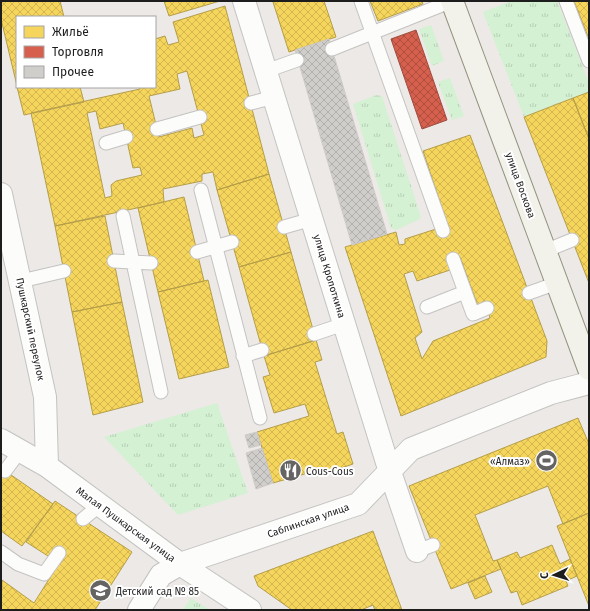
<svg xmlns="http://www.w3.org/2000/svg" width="590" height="611" viewBox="0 0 590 611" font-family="'Fira Sans',sans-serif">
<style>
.park{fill:url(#park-tufts)}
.homes{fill:url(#homes-cross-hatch);stroke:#b59e49;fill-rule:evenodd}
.shops{fill:url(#shops-cross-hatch);stroke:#9e4c3f}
.building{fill:url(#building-cross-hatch);stroke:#cfcbc8}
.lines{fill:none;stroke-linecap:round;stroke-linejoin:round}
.lane-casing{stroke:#c4c3c2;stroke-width:15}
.street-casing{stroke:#c4c3c2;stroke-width:24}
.secondary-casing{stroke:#93947f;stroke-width:24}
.lane{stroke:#fcfcfb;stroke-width:13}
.street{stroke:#fcfcfb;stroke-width:22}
.secondary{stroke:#f3f2ea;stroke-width:22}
.labels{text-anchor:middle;stroke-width:4;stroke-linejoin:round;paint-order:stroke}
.street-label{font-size:10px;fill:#1d1d1d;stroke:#fff}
.poi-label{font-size:10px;fill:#1d1d1d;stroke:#fff;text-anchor:start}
</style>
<defs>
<pattern id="park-tufts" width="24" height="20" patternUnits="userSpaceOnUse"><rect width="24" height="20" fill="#d5f1d3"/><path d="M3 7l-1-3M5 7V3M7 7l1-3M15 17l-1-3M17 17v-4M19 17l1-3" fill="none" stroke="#b6ceb5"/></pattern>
<pattern id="homes-cross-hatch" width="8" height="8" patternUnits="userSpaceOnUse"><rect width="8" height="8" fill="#f6d55c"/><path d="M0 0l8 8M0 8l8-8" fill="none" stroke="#d2b650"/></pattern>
<pattern id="shops-cross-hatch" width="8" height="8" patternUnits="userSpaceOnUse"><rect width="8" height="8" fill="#d6604d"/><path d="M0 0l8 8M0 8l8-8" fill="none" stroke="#ad4f3f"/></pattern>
<pattern id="building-cross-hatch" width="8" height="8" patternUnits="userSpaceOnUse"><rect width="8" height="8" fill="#d0cecb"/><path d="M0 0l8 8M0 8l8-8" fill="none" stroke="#b2b0ae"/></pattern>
</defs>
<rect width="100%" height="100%" fill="#ece9e6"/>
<path class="park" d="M 511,1 L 557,1 L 589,83 L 589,92 L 524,117 L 483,12 Z
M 431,25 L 444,61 L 432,66 L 419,29 Z
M 450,78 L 464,116 L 452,120 L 438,82 Z
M 376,95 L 382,96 L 421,217 L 418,220 L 396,230 L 391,228 L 353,104 Z
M 217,403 L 248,493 L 178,515 L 104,437 Z
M 191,598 L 210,610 L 183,610 Z"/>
<path class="homes" d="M 1,1 L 60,1 L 64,17 L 17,17 L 17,86 L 1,19 Z
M 164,1 L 220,1 L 169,16 Z
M 276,1 L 324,1 L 336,37 L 289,52 L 273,2 Z
M 370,1 L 422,1 L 423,4 L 378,21 Z
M 574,1 L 589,1 L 589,39 Z
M 225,6 L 269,174 L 217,190 L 213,172 L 202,174 L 202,181 L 163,189 L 164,202 L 55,226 L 31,113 L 140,89 L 140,87 L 155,87 L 155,39 L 165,36 L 168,45 L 179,42 L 173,22 ZM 187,71 L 204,135 L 194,138 L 192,128 L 159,137 L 149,96 L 180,89 L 177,74 ZM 96,111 L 100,129 L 123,123 L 133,168 L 140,167 L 142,175 L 116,181 L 111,185 L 112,196 L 105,198 L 87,113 Z
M 17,87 L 80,87 L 84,102 L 24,115 Z
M 589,92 L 589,139 L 573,98 Z
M 573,98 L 589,139 L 589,283 L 524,117 Z
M 470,135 L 547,341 L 546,357 L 401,416 L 345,247 L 396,232 L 399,245 L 405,244 L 405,239 L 436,229 L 449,229 L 423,151 ZM 460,257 L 478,306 L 487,308 L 490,318 L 433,341 L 422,359 L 415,338 L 422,332 L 404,274 L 413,271 L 417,281 L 450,270 L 447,262 Z
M 269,174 L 291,252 L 239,267 L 217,190 Z
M 184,197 L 204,281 L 158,292 L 138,208 Z
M 105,216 L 122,302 L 72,312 L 55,226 Z
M 291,252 L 316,340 L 264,356 L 239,267 Z
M 208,280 L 229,367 L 179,379 L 158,292 Z
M 122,302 L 143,402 L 93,415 L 72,312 Z
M 316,340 L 322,360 L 315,362 L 337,434 L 343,432 L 353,464 L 317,476 L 315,471 L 273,483 L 257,432 L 309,416 L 305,404 L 274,413 L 263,377 L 270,375 L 264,356 Z
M 578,418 L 589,444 L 589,513 L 563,524 L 548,486 L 475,515 L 493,561 L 497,560 L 501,569 L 451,589 L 409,486 Z
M 1,468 L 53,504 L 22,546 L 1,531 Z
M 55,501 L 132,552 L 95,610 L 3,610 L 1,609 L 2,580 L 34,603 L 63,557 L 54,550 L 48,556 L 26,542 Z
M 589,513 L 589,606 L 557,526 Z
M 373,531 L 402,610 L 375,610 L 373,605 L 361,610 L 292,610 L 258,586 L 254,576 Z
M 552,545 L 560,564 L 570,559 L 577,576 L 566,581 L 568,586 L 522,605 L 517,591 L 511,593 L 497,560 L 517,552 L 520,558 Z
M 485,576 L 492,592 L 475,599 L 468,583 Z"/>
<path class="shops" d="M 416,30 L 447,120 L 422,129 L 391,39 Z"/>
<path class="building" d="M 329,39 L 387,234 L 352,245 L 295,50 Z
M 257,432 L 261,445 L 249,448 L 245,435 Z
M 262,448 L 273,483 L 256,489 L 246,453 Z"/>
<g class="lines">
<defs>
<path id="lane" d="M 361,1 L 443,231
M 566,1 L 589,61
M 332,49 L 452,1
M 266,71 L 297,60
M 251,103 L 274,97
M 157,129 L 200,117
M 106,143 L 126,137
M 201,190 L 260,418
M 123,216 L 161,392
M 284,227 L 312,219
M 545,251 L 572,240
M 197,252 L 232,242
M 453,259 L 473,314 L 487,308
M 114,261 L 151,263
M 21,281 L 64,271
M 529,293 L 557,283
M 427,307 L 465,292
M 314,334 L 344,324
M 243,356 L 262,350
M 5,471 L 20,451
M 83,519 L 100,505
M 417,551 L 433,545
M 1,552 L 18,564 L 44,574 L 59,553"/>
<path id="street" d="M 244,1 L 390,472 L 417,551
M 1,194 L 45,397 L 47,466
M 1,440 L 47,466 L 180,564 L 250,610
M 139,610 L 161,575 L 180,564 L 358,504 L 411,449 L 551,393 L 589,383"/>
<path id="secondary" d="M 452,1 L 589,369"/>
</defs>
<use href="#lane" class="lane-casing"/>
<use href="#street" class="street-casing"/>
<use href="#secondary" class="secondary-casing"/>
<use href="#lane" class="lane"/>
<use href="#street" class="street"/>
<use href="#secondary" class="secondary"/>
</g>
<defs>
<symbol id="stadium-disc" viewBox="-11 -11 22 22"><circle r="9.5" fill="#656463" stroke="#fff"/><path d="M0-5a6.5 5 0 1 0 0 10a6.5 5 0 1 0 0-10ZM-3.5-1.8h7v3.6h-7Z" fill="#fff"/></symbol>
<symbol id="restaurant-disc" viewBox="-11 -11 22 22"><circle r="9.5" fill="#656463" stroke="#fff"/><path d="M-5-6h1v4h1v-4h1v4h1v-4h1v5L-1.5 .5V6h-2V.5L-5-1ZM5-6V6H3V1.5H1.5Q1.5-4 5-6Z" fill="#fff"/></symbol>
<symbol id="school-disc" viewBox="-11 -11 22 22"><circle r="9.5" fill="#656463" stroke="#fff"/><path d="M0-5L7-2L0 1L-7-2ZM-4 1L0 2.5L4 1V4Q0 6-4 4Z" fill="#fff"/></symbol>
</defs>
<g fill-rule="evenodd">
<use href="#stadium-disc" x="534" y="448" width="25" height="25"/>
<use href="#restaurant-disc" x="278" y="458" width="25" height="25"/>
<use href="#school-disc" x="88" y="578" width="25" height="25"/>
</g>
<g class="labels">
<g class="street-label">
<text transform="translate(521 185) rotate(70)" y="4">улица Воскова</text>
<text transform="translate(330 276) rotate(73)" y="4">улица Кропоткина</text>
<text transform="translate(31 329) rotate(78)" y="4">Пушкарский переулок</text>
<text transform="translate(308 520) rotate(-19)" y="4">Саблинская улица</text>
<text transform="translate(126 524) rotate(36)" y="4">Малая Пушкарская улица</text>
</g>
<g class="poi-label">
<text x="530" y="465" text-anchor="end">«Алмаз»</text>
<text x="306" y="475">Cous-Cous</text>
<text x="116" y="595">Детский сад № 85</text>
</g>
</g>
<rect width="590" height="611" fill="none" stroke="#1d1d1d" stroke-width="4"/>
<rect x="16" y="16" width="140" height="72" fill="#ffffff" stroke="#a5a5a5"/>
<rect x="24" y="26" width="20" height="12" fill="#f6d55c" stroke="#a5a5a5"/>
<text x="52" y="36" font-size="12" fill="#1d1d1d">Жильё</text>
<rect x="24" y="46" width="20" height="12" fill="#d6604d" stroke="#a5a5a5"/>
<text x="52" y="56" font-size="12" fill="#1d1d1d">Торговля</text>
<rect x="24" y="66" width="20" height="12" fill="#d0cecb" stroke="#a5a5a5"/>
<text x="52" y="76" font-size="12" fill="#1d1d1d">Прочее</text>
<g transform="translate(554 575) rotate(266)" stroke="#ffffff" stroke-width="3" paint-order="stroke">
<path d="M0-3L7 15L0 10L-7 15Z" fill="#1d1d1d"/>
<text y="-6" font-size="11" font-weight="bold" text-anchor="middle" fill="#1d1d1d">С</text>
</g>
</svg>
